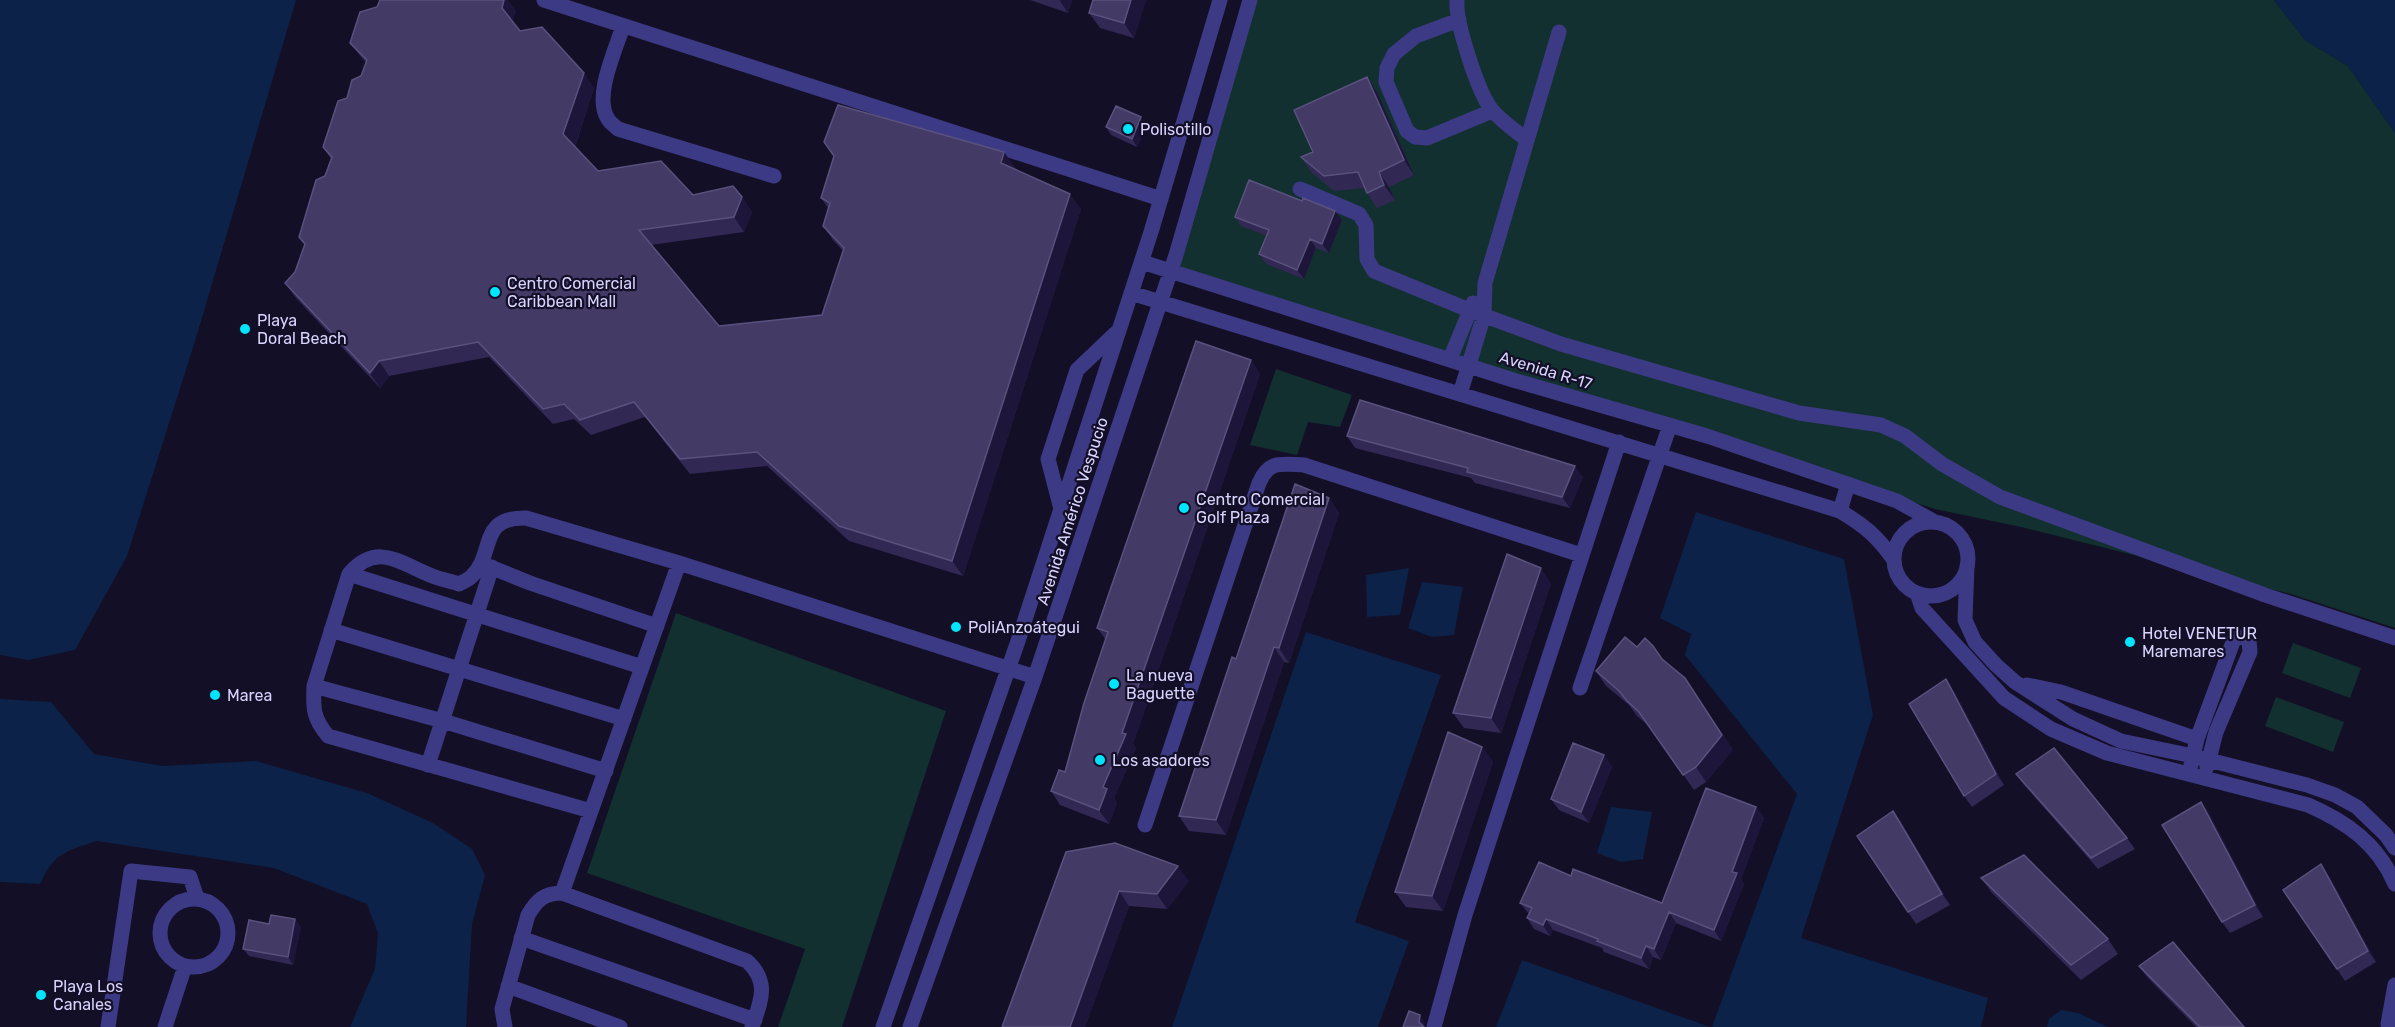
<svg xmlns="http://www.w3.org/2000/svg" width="2395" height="1027" viewBox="0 0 2395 1027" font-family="Rubik,sans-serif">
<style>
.green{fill:#12302f}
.water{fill:#0c2248}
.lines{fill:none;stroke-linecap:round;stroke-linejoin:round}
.minor{stroke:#3d3a85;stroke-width:15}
.wall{fill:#312854}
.shaded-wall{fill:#1d163a}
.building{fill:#433a66;stroke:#5a527e;stroke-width:1.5}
.poi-dot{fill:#00e5ff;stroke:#130f26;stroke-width:2}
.labels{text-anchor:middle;stroke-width:4.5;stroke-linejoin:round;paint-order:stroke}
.poi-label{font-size:16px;fill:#d9d4ff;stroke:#130f26;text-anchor:start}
.street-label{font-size:16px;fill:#d9d4ff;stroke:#130f26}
</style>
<rect width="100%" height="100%" fill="#130f26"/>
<path class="green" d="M 1250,0 L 2274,0 L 2305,40 L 2348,66 L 2395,133 L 2395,628 L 2291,594 L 2021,527 L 1935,509 L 1170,271 Z
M 1276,369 L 1352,395 L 1340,427 L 1308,422 L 1297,455 L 1250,445 Z
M 676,613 L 946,711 L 842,1027 L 778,1027 L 805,949 L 587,873 Z
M 2293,643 L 2361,668 L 2350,698 L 2282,673 Z
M 2276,697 L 2344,722 L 2333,752 L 2265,726 Z"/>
<path class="water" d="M 0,0 L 296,0 L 196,338 L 127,556 L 75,650 L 28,660 L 0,655 Z
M 2274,0 L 2395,0 L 2395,133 L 2348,66 L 2305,40 Z
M 1696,512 L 1844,559 L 1873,715 L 1801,938 L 1988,998 L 1981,1027 L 1712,1027 L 1797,794 L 1685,655 L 1691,634 L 1660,618 Z
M 1409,568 L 1400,615 L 1367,617 L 1366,575 Z
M 1422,582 L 1463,587 L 1454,635 L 1432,637 L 1408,628 Z
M 1306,632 L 1441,675 L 1355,922 L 1409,941 L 1378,1027 L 1172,1027 Z
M 0,699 L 51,702 L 94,754 L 162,766 L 256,761 L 367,793 L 433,823 L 472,849 L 485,875 L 472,924 L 466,1027 L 350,1027 L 375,969 L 378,933 L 367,904 L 274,868 L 97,841 C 66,851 54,853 40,884 L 0,882 Z
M 1611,807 L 1652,812 L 1643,859 L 1621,862 L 1597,853 Z
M 1522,960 L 1710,1027 L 1496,1027 Z
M 2061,1010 L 2078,1013 L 2108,1027 L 2047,1027 L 2049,1019 Z"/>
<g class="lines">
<path class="minor" d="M 544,0 L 1161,199
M 1457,0 C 1455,21 1478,93 1492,110 C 1501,121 1516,131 1527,140
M 1459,20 L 1416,36 L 1394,54 L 1387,68 L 1386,82 L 1407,131 L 1415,137 L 1427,138 L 1492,111
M 623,26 C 616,49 593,97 608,119 C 610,123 615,126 618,129 L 774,176
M 1300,189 L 1359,214 L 1366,225 L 1367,259 L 1374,271 L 1469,310 L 1561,344 L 1799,413 L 1881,425 L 1905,436 L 1942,464 L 2000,497 L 2265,595 L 2395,638
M 1142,262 L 1513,380 L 1707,436 L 1897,501 L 1935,522
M 1131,293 L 1840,511 C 1865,526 1877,536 1894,560
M 1450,359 L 1473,303
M 1460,394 L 1484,315 L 1485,283 L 1559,32
M 1061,509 L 1048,459 L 1077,370 L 1117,332
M 1840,511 L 1848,484
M1894 559a37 37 0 1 1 74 0a37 37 0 1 1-74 0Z
M 483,564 L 530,583 L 657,626
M 1967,566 L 1965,620 L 1975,642 L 1996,665 L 2015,682 L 2073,719 L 2121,741 L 2193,756 L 2307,785 L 2335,795 L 2357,807 L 2386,835 L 2395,848
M 349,574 L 642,667
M 1917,593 L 1922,608 L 2004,698 L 2051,729 L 2107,753 L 2308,805 C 2347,822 2378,844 2395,884
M 331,630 L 624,719
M 2027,685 L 2061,692 L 2197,739
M 314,686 L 443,721 L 606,771
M 1580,688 L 1670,425
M 428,765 L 492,567
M 2191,765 L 2197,739 L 2233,642 L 2235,638 L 2244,637 L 2249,641 L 2250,652 L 2216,732 L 2207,767
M 591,811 L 328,736 C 313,718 313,709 314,686 L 349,574 C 378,540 402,565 435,577 C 443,580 451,581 459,584 C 462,582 468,580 471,577 C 496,554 477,517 526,518 L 679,563 L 1035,677
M 1145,825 L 1259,483 C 1269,460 1281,464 1304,465 L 1581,555
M 562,893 L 679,563
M160 933a34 34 0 1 1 68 0a34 34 0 1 1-68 0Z
M 521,938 L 755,1020
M 508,986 L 620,1027
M 2388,1024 L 2395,985
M 108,1027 L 131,871 L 190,877 L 197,898
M 165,1027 L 185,966
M 505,1027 L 502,1009 L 528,915 C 537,900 544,893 562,893 L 747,961 C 770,982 761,1001 752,1027
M 883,1027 L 1018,641 L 1151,232 L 1220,0
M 910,1027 L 1035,677 L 1176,255 L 1250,0
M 1434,1027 L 1465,915 L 1619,442"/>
</g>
<path class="wall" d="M 1030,0 L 1072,0 L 1068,13 Z
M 1093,0 L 1146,0 L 1134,38 L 1100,28 L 1089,13 Z
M 516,11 L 512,22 L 520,31 L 594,88 L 575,147 L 598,171 L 693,195 L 742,197 L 752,212 L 744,232 L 651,245 L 719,326 L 822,315 L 843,251 L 833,240 L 823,226 L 828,208 L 821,198 L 1015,167 L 1014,169 L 1081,209 L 963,576 L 849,541 L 767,466 L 690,474 L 645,417 L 591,435 L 574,419 L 553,424 L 489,357 L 389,376 L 380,388 L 296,298 L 285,283 L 295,272 L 305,245 L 299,237 L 331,159 L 323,147 L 347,98 L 361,76 L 366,63 L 350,43 Z
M 1367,77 L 1377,92 L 1414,175 L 1389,187 L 1395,200 L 1377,208 L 1367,193 L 1365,188 L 1334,191 L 1311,172 L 1301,157 L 1313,152 Z
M 1147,125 L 1137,147 L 1111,135 L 1106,127 Z
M 1235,217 L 1342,220 L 1329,253 L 1316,248 L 1304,279 L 1266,264 L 1259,254 L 1267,236 L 1241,226 Z
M 1251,360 L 1260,374 L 1133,744 L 1136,748 L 1114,798 L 1117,803 L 1109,824 L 1060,805 L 1051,791 L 1065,772 L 1106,640 L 1097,628 Z
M 1347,436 L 1583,477 L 1570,508 L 1475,483 L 1471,478 L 1355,448 Z
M 1329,498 L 1339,513 L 1289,663 L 1284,662 L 1226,835 L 1189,831 L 1179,816 L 1236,659 Z
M 1551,583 L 1501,733 L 1464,728 L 1453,713 Z
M 1637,647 L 1663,659 L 1695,693 L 1733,750 L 1706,782 L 1694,790 L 1650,727 L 1637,716 L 1629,705 L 1606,686 L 1596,671 Z
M 1946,679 L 1954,691 L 2004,785 L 1972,807 L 1964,796 Z
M 1482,747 L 1493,762 L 1443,911 L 1406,907 L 1395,892 Z
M 1604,755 L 1612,767 L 1589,823 L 1559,810 L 1551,799 Z
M 2016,774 L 2127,838 L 2135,849 L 2098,869 L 2024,785 Z
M 2201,802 L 2209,813 L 2263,917 L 2230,933 L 2222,922 Z
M 1756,807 L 1764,818 L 1741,879 L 1744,884 L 1721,941 L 1676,923 L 1661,960 L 1653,957 L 1649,969 L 1604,952 L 1602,948 L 1553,930 L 1550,936 L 1534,929 L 1527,918 L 1529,914 L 1520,903 L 1662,903 Z
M 1901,822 L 1950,905 L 1916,924 L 1857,836 Z
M 1066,852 L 1189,881 L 1167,909 L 1129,906 L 1085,1027 L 1002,1027 Z
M 2329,876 L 2376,962 L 2345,981 L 2283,890 Z
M 1981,878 L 2108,939 L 2118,954 L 2081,980 L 1992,893 Z
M 295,919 L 301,927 L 293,965 L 249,956 L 243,949 L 269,924 Z
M 2139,966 L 2244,1027 L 2196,1027 L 2147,977 Z"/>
<path class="shaded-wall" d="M 504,0 L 508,0 L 516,11 L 512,23 L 502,8 Z
M 1060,0 L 1072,0 L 1068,13 L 1060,1 Z
M 1131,0 L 1146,0 L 1134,38 L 1124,23 Z
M 584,73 L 594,88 L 574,149 L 563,134 Z
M 1367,77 L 1377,92 L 1414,175 L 1404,160 Z
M 1141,117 L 1147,125 L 1137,147 L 1132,139 Z
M 1004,152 L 1015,167 L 1011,178 L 1001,163 Z
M 1379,172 L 1389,187 L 1395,200 L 1384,185 Z
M 1070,194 L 1081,209 L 963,576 L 952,561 Z
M 742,197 L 752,212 L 744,232 L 734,217 Z
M 1335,211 L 1342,220 L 1329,253 L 1322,244 Z
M 1310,239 L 1316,248 L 1304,279 L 1297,270 Z
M 1251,360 L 1260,374 L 1133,744 L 1136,748 L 1114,798 L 1117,803 L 1109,824 L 1099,810 L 1103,787 L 1122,733 Z
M 379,361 L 389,376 L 380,388 L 370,373 Z
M 1575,466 L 1583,477 L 1570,508 L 1562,497 Z
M 1329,498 L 1339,513 L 1289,663 L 1279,648 Z
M 1541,568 L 1551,583 L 1501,733 L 1491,718 Z
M 1274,647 L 1284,662 L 1226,835 L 1216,820 Z
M 1685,678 L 1733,750 L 1706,782 L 1696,767 Z
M 1946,679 L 1954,691 L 2004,785 L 1996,774 Z
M 1482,747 L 1493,762 L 1443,911 L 1432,896 Z
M 1604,755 L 1612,767 L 1589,823 L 1581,812 Z
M 2201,802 L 2209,813 L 2263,917 L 2255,905 Z
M 1756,807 L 1764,818 L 1741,879 L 1744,884 L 1721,941 L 1714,930 L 1732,872 Z
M 1893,811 L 1901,822 L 1950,905 L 1942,894 Z
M 2321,864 L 2329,876 L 2376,962 L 2368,951 Z
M 1178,866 L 1189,881 L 1167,909 L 1157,894 Z
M 1119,891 L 1129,906 L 1085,1027 L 1070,1027 Z
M 1669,912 L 1676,923 L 1661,960 L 1654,949 Z
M 295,919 L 301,927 L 293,965 L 288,957 Z
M 1546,919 L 1553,930 L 1550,936 L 1543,925 Z
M 1646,946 L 1653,957 L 1649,969 L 1641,958 Z
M 1420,1015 L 1425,1023 L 1425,1027 L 1423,1027 L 1419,1022 Z"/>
<path class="building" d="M 380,0 L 504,0 L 502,8 L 520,31 L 542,27 L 584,73 L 563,134 L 598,171 L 661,161 L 693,195 L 733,186 L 742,197 L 734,217 L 639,230 L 719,326 L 822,315 L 844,248 L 823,226 L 830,203 L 821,198 L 834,156 L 824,142 L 838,105 L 1004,152 L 1001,163 L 1070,194 L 952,561 L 839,526 L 757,452 L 680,459 L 634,402 L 580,420 L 564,404 L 543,409 L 478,342 L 379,361 L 370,373 L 285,283 L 295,272 L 305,244 L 299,237 L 316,180 L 325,176 L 332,157 L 323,147 L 338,101 L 347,98 L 352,80 L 361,76 L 367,60 L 350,43 L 360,12 L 377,7 Z
M 1093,0 L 1131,0 L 1124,23 L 1089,13 Z
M 1367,77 L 1404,160 L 1379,172 L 1384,185 L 1367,193 L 1358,172 L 1324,176 L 1301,157 L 1313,152 L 1294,110 Z
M 1116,106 L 1141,117 L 1132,139 L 1106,127 Z
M 1249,180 L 1302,201 L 1303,198 L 1335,211 L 1322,244 L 1310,239 L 1297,270 L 1259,254 L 1269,230 L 1235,217 Z
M 1196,341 L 1251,360 L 1122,733 L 1126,734 L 1103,787 L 1107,789 L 1099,810 L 1051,791 L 1059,770 L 1065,772 L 1084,703 L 1108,632 L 1097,628 Z
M 1360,400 L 1575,466 L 1562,497 L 1467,472 L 1468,468 L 1347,436 Z
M 1295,484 L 1329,498 L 1279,648 L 1274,647 L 1216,820 L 1179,816 L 1232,657 L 1236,659 Z
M 1507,554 L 1541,568 L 1491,718 L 1453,713 Z
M 1625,637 L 1637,647 L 1645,638 L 1653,646 L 1662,659 L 1685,678 L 1722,735 L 1696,767 L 1683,775 L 1639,712 L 1627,701 L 1619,691 L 1596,671 Z
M 1946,679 L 1996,774 L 1964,796 L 1909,704 Z
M 1448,732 L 1482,747 L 1432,896 L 1395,892 Z
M 1573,743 L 1604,755 L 1581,812 L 1551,799 Z
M 2054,748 L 2127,838 L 2091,858 L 2016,774 Z
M 1706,788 L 1756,807 L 1732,872 L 1737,873 L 1714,930 L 1669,912 L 1654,949 L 1646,946 L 1641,958 L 1597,941 L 1598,939 L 1546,919 L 1543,925 L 1527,918 L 1532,908 L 1520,903 L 1539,862 L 1571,876 L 1573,869 L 1662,903 Z
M 2201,802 L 2255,905 L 2222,922 L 2162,825 Z
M 1893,811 L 1942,894 L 1908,912 L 1857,836 Z
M 1115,843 L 1178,866 L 1157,894 L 1119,891 L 1070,1027 L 1002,1027 L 1066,852 Z
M 2024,855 L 2108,939 L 2071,965 L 1981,878 Z
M 2321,864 L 2368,951 L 2337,969 L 2283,890 Z
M 271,915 L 295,919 L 288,957 L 243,949 L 249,920 L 269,924 Z
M 2173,942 L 2244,1027 L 2200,1027 L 2139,966 Z
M 1409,1011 L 1420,1015 L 1419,1022 L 1424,1027 L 1403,1027 Z"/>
<g class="poi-dot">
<circle cx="1128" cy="129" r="6"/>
<circle cx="495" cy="292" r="6"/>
<circle cx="245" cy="329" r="6"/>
<circle cx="1184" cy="508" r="6"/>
<circle cx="956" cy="627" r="6"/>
<circle cx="2130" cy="642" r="6"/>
<circle cx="1114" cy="684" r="6"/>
<circle cx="215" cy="695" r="6"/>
<circle cx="1100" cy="760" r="6"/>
<circle cx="41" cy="995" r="6"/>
</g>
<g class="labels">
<g class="poi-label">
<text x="1140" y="135">Polisotillo</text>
<text x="507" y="289">Centro Comercial<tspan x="507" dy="18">Caribbean Mall</tspan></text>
<text x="257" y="326">Playa<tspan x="257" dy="18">Doral Beach</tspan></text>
<text x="1196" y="505">Centro Comercial<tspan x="1196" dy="18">Golf Plaza</tspan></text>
<text x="968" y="633">PoliAnzoátegui</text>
<text x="2142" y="639">Hotel VENETUR<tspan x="2142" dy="18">Maremares</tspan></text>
<text x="1126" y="681">La nueva<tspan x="1126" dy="18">Baguette</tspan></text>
<text x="227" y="701">Marea</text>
<text x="1112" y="766">Los asadores</text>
<text x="53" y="992">Playa Los<tspan x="53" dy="18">Canales</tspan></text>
</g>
<g class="street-label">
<text transform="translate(1546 370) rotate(17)" y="6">Avenida R-17</text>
<text transform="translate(1072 511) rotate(-72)" y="6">Avenida Américo Vespucio</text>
</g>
</g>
</svg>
